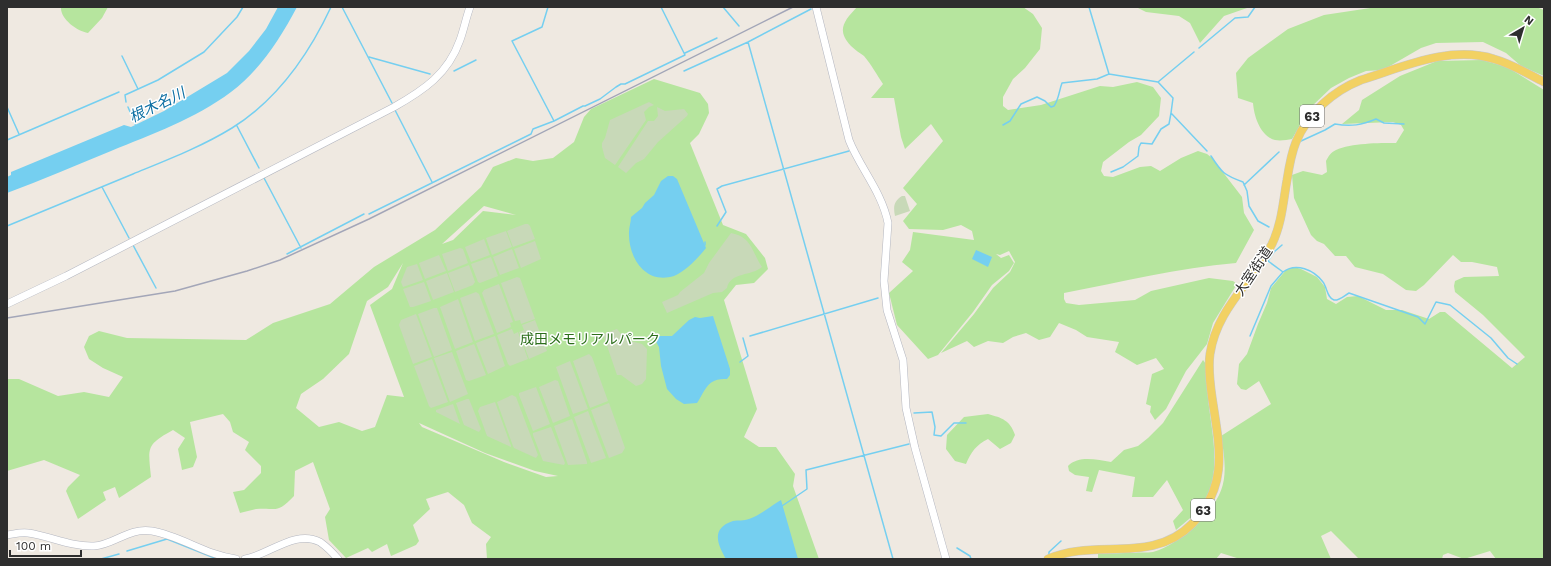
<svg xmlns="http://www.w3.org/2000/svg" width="1551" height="566" viewBox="0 0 1551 566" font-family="'Work Sans','Noto Sans JP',sans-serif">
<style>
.green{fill:#b6e59e;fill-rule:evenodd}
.cemetery{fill:#c8d9b8}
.water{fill:#75cff0}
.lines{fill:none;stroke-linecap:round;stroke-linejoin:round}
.stream{stroke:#75cff0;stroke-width:1.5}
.tertiary-casing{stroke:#b4b7c1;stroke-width:8}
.primary-casing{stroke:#c9c9c9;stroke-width:9}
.tertiary{stroke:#fff;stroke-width:7}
.primary{stroke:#f2d163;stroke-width:8}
.rail{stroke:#a3a6b8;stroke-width:1.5}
.labels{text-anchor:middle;stroke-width:3;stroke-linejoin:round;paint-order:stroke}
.shield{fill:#fff;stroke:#6d6d6d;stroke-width:1}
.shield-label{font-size:13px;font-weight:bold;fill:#2e2e2e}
.street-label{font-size:14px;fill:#2e2e2e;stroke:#fff}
.park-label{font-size:14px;fill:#2c6e1b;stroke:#fff}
.water-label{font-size:15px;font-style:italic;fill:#0d6fa3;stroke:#fff}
</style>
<rect width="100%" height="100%" fill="#efe9e1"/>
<path class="green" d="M 61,7 L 108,7 L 102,18 L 88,33 C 77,31 60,19 61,7 Z
M 857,7 L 1023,7 L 1033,14 L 1042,28 L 1040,49 L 1025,68 L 1013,79 L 1003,97 L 1003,106 L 1008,110 L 1041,105 L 1100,86 L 1113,87 L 1137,82 L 1153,87 L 1161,98 L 1159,116 L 1141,135 L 1129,142 L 1103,162 L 1101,171 L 1104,176 L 1113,177 L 1140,167 L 1151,166 L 1160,171 L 1181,158 L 1198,151 L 1207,154 L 1212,158 L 1242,197 L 1244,213 L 1254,230 L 1236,263 C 1178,268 1121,282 1064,293 L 1064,299 L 1066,303 L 1079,305 L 1135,300 L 1151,291 L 1209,278 L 1233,281 L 1237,284 L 1213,323 L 1207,344 L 1186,371 L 1166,409 L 1155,420 L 1150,412 L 1151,406 L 1146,404 L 1152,374 L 1164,369 L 1156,358 L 1137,365 L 1115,352 L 1119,342 L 1087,337 L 1076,330 L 1059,323 L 1050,337 L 1039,340 L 1026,333 L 1013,337 L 1003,343 L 988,341 L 974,347 L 967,341 L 941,353 L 974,314 L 993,288 L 1010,272 L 1015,262 L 1009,251 L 1000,255 L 996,254 L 1001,258 L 1009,255 L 1014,263 L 1009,271 L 992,285 L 973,312 L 938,355 L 928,359 L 897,325 L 889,293 L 913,271 L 902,262 L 910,250 L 913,232 L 974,240 L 972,231 L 961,225 L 943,230 L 909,229 L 903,221 L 917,204 L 903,188 L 943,141 L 931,124 L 905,149 L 901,137 L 894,98 L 871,98 L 883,84 C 877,75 871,64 864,56 C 860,53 855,50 851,46 C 836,30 844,21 857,7 Z
M 1136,7 L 1248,7 L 1247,8 L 1224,16 L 1200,43 L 1190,23 L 1179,16 L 1146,12 Z
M 1377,7 L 1536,7 L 1544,10 L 1544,76 L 1521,66 L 1506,53 L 1483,42 L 1436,43 L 1421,48 L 1383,70 L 1366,71 L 1349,78 L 1331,88 L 1310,108 L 1292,139 C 1287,140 1280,141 1275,140 C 1260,136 1254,116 1253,103 L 1238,98 L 1236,73 L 1248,58 L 1288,29 L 1324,15 Z
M 1482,60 L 1507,67 L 1544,90 L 1544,559 L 1496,559 L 1490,551 L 1464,559 L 1448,553 L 1443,555 L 1442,559 L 1359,559 L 1331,531 L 1321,536 L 1331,559 L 1240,559 L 1221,553 L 1216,559 L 1098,559 L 1098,554 C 1110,553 1122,553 1134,553 C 1140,552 1147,553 1153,552 C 1168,548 1179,539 1191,528 C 1226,497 1229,481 1221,436 L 1271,404 L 1259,381 L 1246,390 L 1241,389 L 1237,384 L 1239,364 L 1247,354 L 1258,324 L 1267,303 L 1271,288 L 1286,270 L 1294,267 L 1301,269 L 1317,277 L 1325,287 L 1327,299 L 1336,304 L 1347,297 L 1358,296 L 1386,310 L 1402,310 L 1429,319 L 1440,312 L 1445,312 L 1512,368 L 1525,357 L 1483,315 L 1455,292 L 1454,286 L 1455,281 L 1464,277 L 1499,276 L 1497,267 L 1472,262 L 1461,262 L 1453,255 L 1424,285 L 1416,291 L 1406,290 L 1383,274 L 1355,267 L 1346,256 L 1335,256 L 1324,244 L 1317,241 L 1311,235 L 1294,198 L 1292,175 L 1303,171 L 1322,175 L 1327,172 L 1326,161 C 1328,157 1331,152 1336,150 C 1351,143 1379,143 1396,143 L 1404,130 L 1401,125 L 1393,122 L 1342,124 L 1359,110 L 1362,100 L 1400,76 L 1437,61 Z
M 654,79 L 700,93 L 708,104 L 709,113 L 699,134 L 690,143 L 723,225 L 746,234 L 765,258 L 768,269 L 754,283 L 736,285 L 724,300 L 757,409 L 744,437 L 759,447 L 776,447 L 795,474 L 793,486 L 819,559 L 487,559 L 486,544 L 491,537 L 472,523 L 464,505 L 448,492 L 426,499 L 430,509 L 413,525 L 419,541 L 416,545 L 391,556 L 387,544 L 372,552 L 368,548 L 346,558 L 329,540 L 325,517 L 330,509 L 313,462 L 295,471 L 294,496 C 276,515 277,507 256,509 C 251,510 245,512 240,513 L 233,492 L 244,490 L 261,473 L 261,466 L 245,450 L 249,442 L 233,432 L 230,422 L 223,414 L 190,422 L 197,457 L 193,467 L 182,470 L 178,449 L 185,438 L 173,430 C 146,445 148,447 151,477 L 119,498 L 115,487 L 103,492 L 106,500 L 78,519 L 66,491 L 68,487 L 80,475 L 44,460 L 7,471 L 7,379 L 19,379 L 58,396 L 84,392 L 109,397 L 123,377 L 103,368 L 89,359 L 84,347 L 89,336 L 99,331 L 127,338 L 246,340 L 273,323 L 330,304 L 374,267 L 435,230 L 481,187 L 493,167 L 516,158 L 533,161 L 553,158 L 574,142 L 584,117 L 591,109 ZM 484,206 L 516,215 L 483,211 L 453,240 L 442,244 ZM 403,263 L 392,289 L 370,305 L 404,397 L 387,395 L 375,427 L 362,431 L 339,422 L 319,427 L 296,408 L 301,394 L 323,379 L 349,354 L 367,301 L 388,287 ZM 419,423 L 485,453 L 535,471 L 558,476 L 546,477 L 504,462 L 422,427 Z
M 1203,360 L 1206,364 C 1207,378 1207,392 1209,407 C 1213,438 1221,473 1204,503 C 1198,513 1185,522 1176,530 L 1173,521 L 1183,510 L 1167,480 L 1153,497 L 1132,497 L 1135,477 L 1099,470 L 1092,492 L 1086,491 L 1089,477 L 1075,475 L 1069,471 L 1068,466 C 1079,455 1097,460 1111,462 L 1124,450 L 1138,446 L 1148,438 L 1163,423 Z
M 988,414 C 1002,418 1010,420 1015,435 L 1011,443 L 1000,449 L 988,439 C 976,445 971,452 966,464 L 955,461 L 946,449 L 947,435 L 964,417 Z"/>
<path class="cemetery" d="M 649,102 L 654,105 L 649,107 L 644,112 L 646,120 L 615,165 L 605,158 L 602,147 L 602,143 L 605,138 L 610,120 Z
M 657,107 L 665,111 L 684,109 L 688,114 L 687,116 L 658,142 L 644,159 L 636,163 L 626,173 L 618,167 L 648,121 L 654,121 L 658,116 Z
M 902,196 L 905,196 L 910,211 L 895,216 C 893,206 894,201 902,196 Z
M 525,224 L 528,224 L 530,226 L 535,239 L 513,247 L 507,231 Z
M 506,231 L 512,247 L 492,255 L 486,238 Z
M 731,233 C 752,237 752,252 762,267 C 752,276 730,272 727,288 L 722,292 L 713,293 L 667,313 L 662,302 L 678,295 L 680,292 L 704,273 L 709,263 Z
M 484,239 L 490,255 L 471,262 L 465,247 Z
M 535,241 L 541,259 L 521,268 L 514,249 Z
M 460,248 L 463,249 L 468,263 L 448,271 L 442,254 Z
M 512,249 L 519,268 L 500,275 L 493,257 Z
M 439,255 L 446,271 L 425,279 L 419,263 Z
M 491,257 L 498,276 L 480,283 L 478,282 L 471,264 Z
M 417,264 L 423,280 L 403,287 L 401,282 L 407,267 Z
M 469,265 L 475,282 L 473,285 L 455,292 L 448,273 Z
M 447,273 L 454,292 L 433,300 L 426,281 Z
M 517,277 L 520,278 L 535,319 L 521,324 L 520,320 L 515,321 L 501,283 Z
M 424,282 L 431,301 L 413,307 L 410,307 L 403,289 Z
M 499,284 L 513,322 L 510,323 L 511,327 L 497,333 L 482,293 L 484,290 Z
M 476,292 L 479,294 L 494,334 L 475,341 L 460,298 Z
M 458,299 L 473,342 L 455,349 L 440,307 Z
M 434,308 L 437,308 L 452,350 L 434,357 L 418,314 Z
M 416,314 L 432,357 L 413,364 L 399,325 L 401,320 Z
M 535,320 L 547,351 L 529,359 L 519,332 L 524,330 L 522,325 Z
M 512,329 L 514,334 L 518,332 L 528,359 L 510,366 L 508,364 L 497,335 Z
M 617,329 L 626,340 L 642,344 L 647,349 L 646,379 L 642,384 L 636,386 L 621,375 L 617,375 L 603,334 Z
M 495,336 L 505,366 L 488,374 L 476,343 Z
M 474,344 L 486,375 L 469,381 L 466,380 L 456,351 Z
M 452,352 L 468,394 L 450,402 L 434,358 Z
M 589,354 L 592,357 L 608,401 L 590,408 L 573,361 Z
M 432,359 L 448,402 L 431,408 L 429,406 L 414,366 Z
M 570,361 L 588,409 L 573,414 L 556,367 Z
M 555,380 L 558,381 L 570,416 L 553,423 L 539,387 Z
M 536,387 L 550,424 L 533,431 L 519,395 L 519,393 Z
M 512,395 L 516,397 L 538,455 L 536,458 L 514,448 L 513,446 L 497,402 Z
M 467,399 L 469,399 L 481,429 L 479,432 L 464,425 L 456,403 Z
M 495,402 L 511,446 L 511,447 L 487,436 L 478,411 L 480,407 Z
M 609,403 L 625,448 L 622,453 L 609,458 L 591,410 Z
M 453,404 L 460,424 L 436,412 L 436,410 Z
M 588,411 L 606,458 L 591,463 L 574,417 Z
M 572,419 L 587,462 L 587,464 L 568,465 L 554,426 Z
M 551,427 L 565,463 L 564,465 L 543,461 L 533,435 L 533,433 Z"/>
<path class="water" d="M 278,7 L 297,7 C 280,39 260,70 231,92 C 195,119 152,134 111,151 C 76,165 42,180 7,193 L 7,177 L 11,175 L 11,172 L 124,125 L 131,127 L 164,111 L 227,73 L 249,51 L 266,29 Z
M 668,176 L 673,176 L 677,179 L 706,248 C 698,258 686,271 674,276 C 645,285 628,257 629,232 C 629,227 631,222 631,217 L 642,208 L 645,203 L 654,195 L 661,181 Z
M 976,250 L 992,257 L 988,267 L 972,259 Z
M 713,316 L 730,369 L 730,375 L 727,379 C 723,379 718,379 714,381 C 706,384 702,396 697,403 L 684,404 L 676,399 L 667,389 L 661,366 L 659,347 L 655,340 L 655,336 L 672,336 L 689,320 L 695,317 L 700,318 Z
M 781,500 L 798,559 L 726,559 C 717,544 711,528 733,521 C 738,520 744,521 749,519 C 760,515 771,506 781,500 Z"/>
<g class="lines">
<path class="stream" d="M 342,7 L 392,103
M 548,7 L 542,27 L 512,41 L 554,121
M 723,7 L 739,26
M 1089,7 L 1109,74 L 1158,82 L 1173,98 L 1171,113 L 1207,151
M 748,42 L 893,559
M 1199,48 L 1235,18 L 1248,17 L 1255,7
M 685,53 L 717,38
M 122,56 L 138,89
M 369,57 L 430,74
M 454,71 L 476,60
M 684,71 L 748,42 L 811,9
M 1158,82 L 1194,52
M 126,102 L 125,95 L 158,80 L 204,52 L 237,17 L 243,7
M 7,107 L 19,134
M 128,107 L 136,126
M 395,110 L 432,182
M 1003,125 L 1010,121 L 1021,104 L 1037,97 L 1045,101 L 1051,107 L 1054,106 C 1059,99 1059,91 1062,83 L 1097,79 L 1109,74
M 237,126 L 259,168
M 7,140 L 119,92
M 1301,141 L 1325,130 L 1335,124 C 1351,127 1362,125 1376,119 L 1384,123 L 1404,124
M 1211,156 C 1222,173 1224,175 1243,182 L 1247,191 L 1249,206 L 1258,221 L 1269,227
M 1111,172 L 1123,167 L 1138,156 L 1139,147 L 1141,143 L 1152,144 L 1161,129 L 1169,124 L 1171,113
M 264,178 L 301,248
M 1244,185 L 1279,152
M 102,187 L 129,238
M 369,214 L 531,134 L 533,129 L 554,121 L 583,106 L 585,106 L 600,99 L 616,87 L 621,84 L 625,84 L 685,55 L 661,7
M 7,226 C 49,209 91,191 133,174 C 167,160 201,147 232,128 C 277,100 309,54 331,7
M 717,226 L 726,212 L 717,189 L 722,186 L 849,151
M 133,245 L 156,288
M 705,245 L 705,242
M 1282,245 L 1274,252 L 1268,261 L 1283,272 C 1296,262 1314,270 1323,282 C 1327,287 1327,298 1334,300 C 1339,301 1345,295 1349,293 L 1418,317 L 1425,324 L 1436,302 L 1450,305 L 1491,338 L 1508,358 L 1517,364
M 287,254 L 364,214
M 750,336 L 878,298
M 1250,336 L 1271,286 L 1283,272
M 740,362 L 748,356 L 743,338
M 914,413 L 932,412 L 935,427 L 934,435 L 941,436 L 954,423 L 966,423
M 782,506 L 807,489 L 806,470 L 909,444
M 957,548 L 970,556 L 971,559
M 127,551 L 167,539 L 217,559
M 1049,555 L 1049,552 L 1061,541
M 101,559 L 119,554"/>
<defs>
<path id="tertiary" d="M 816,7 L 849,140 C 860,168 882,192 888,223 L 884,281 L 887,310 L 903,360 L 906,408 L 915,448 L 946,559
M 7,304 L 66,276 L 394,107 C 424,90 448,74 460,40 C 464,29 466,18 470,7
M 7,535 C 14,534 21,532 28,533 C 50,536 71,547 94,546 C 114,545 129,527 152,531 C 181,536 206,555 236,559
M 245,559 C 269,555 295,529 320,542 C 327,547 333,553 338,559"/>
<path id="primary" d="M 1048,559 C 1094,538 1152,565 1192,524 C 1230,485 1219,445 1212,397 C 1210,383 1208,368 1210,354 C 1217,308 1252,283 1272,244 C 1282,223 1283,202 1287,180 C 1289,167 1291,154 1296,142 C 1308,113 1333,91 1361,80 C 1403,67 1450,45 1494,59 C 1512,64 1528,74 1544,82"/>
</defs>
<use href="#tertiary" class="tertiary-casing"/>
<use href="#primary" class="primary-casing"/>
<use href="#tertiary" class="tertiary"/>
<use href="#primary" class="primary"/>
<path class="rail" d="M 7,318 L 175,291 L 247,271 L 280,260 L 369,219 L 793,7"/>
</g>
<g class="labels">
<g class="shield">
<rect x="1300" y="105" width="24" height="22" rx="3"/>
<rect x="1191" y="499" width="24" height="22" rx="3"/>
</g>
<g class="shield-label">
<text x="1312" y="121">63</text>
<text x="1203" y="515">63</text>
</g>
<g class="street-label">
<text transform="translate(1253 271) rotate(-56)" y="5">大室街道</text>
</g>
<g class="park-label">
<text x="590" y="344">成田メモリアルパーク</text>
</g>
<g class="water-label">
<text transform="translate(157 105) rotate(-26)" y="5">根木名川</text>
</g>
</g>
<rect width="1551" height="566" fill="none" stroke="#2e2e2e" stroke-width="16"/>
<g transform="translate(1523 28) rotate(38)" stroke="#ffffff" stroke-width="3" paint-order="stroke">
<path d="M0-3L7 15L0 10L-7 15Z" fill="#2e2e2e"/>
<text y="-6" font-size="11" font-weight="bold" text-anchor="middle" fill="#2e2e2e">N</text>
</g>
<path d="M10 550v6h71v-6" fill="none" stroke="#2e2e2e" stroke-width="2"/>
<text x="16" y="550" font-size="12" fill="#2e2e2e" stroke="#ffffff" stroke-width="3" paint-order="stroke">100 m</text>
</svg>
